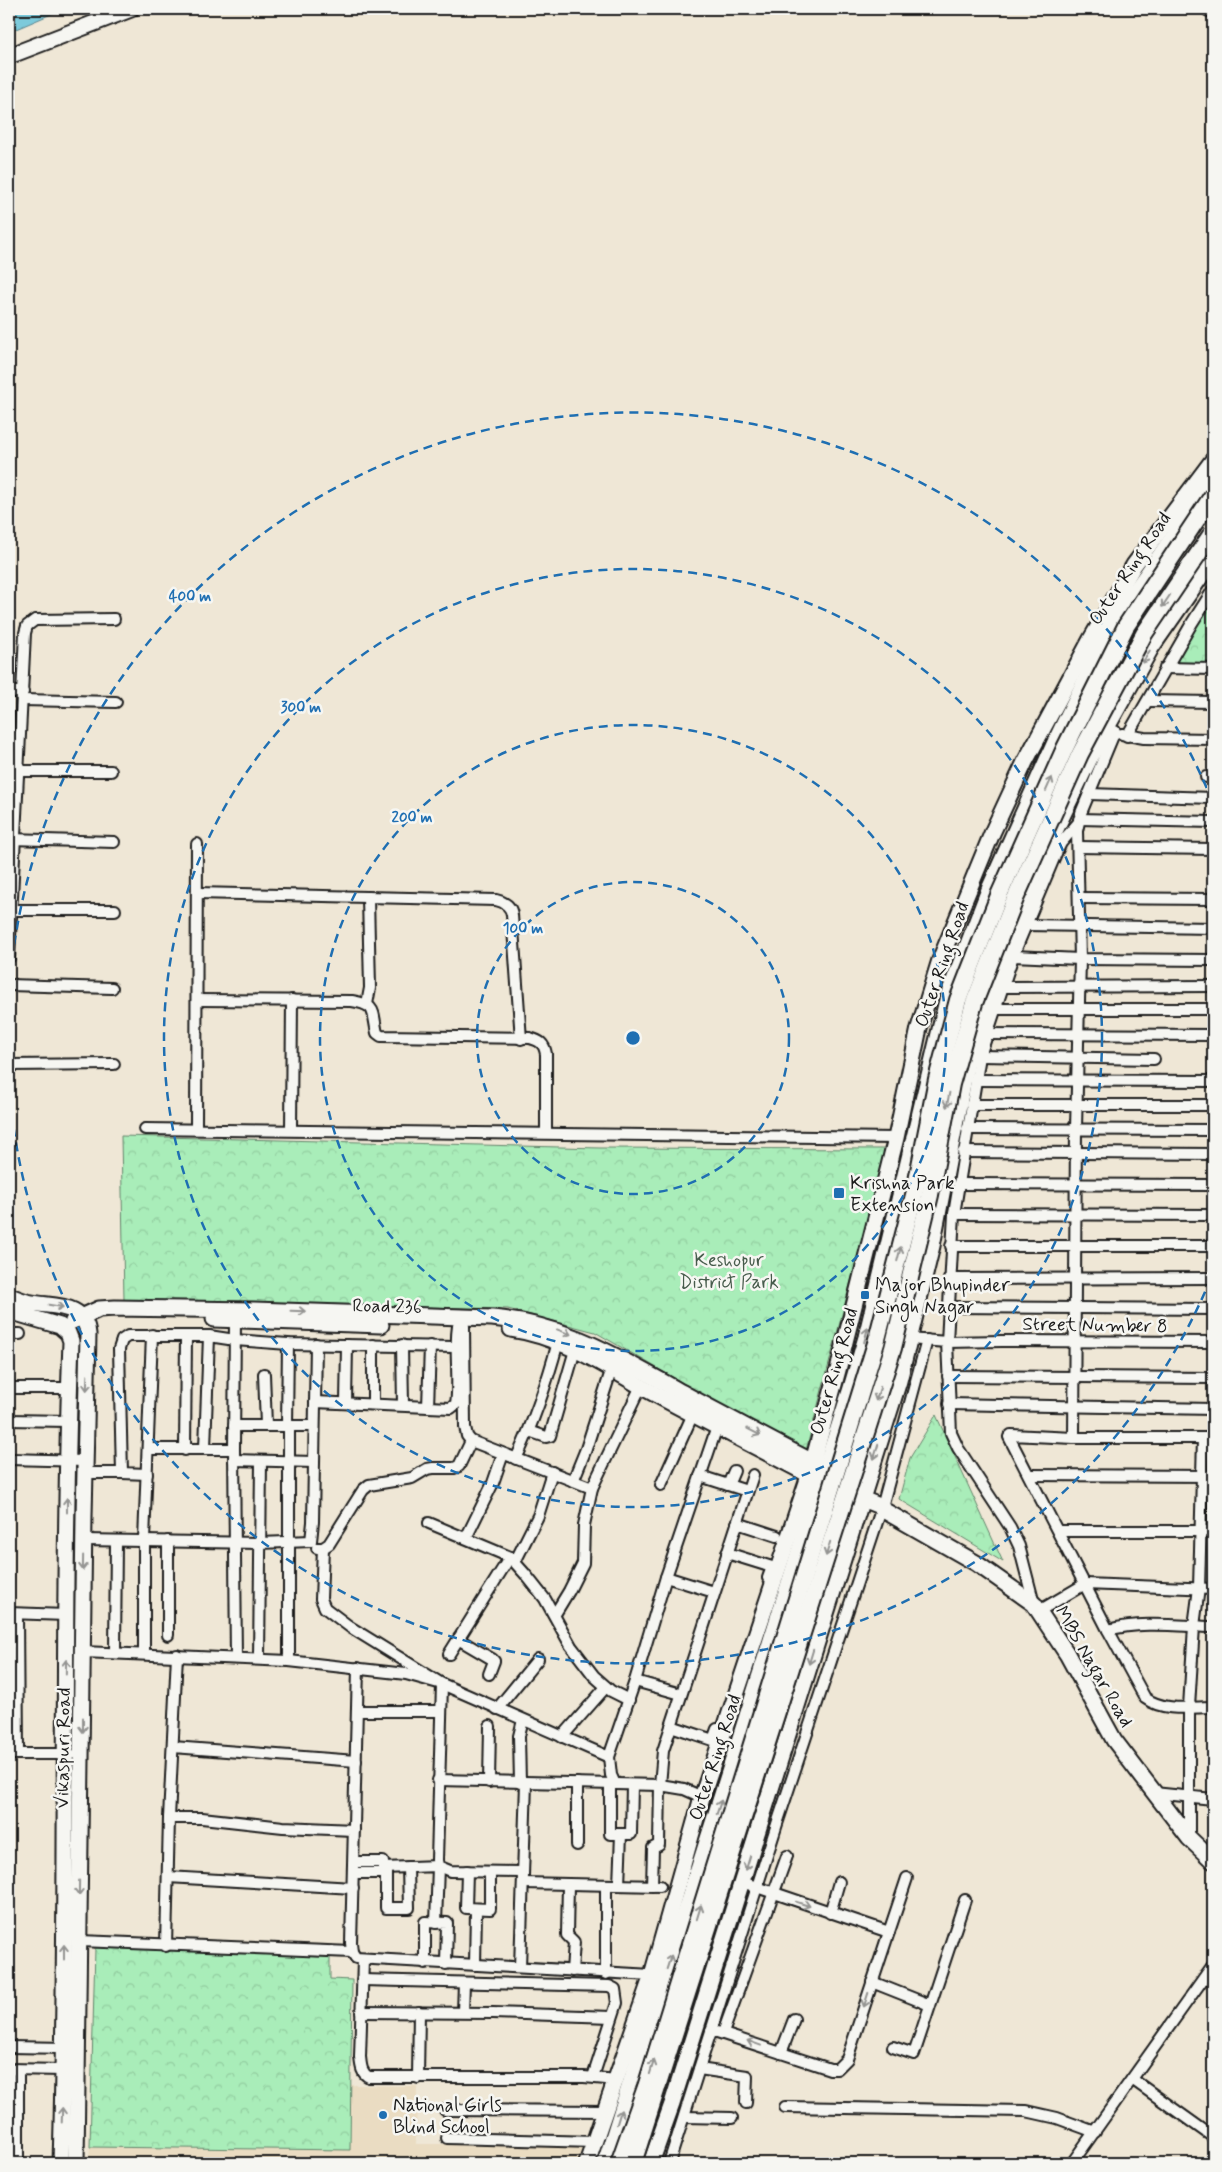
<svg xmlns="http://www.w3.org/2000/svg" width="1222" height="2172" font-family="Mynerve,sans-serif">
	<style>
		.built { fill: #eadcc2 }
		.park { fill: url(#park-crowns); stroke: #62846a }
		.water { fill: #7ccadb; stroke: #56848f }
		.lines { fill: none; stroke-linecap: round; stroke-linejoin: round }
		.street-casing { stroke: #1c1c1c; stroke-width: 14 }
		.secondary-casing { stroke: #1c1c1c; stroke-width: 19 }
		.street { stroke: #f6f6f2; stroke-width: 10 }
		.secondary { stroke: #f6f6f2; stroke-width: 15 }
		.primary-bridge-casing { stroke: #1c1c1c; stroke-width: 20; stroke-linecap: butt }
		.primary-bridge { stroke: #f6f6f2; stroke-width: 16 }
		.oneway { stroke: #949492 }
		.ring { fill: none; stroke: #1f6fb2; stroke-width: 2.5; stroke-dasharray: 9 6 }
		.poi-dot { fill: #1f6fb2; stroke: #f6f6f2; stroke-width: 2 }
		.labels { text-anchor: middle; stroke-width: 5; stroke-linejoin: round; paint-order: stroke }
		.street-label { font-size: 19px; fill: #1c1c1c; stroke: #f6f6f2 }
		.poi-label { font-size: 19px; fill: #1c1c1c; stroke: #f6f6f2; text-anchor: start }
		.park-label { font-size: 19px; fill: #465b4b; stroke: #f6f6f2 }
		.centre { fill: #1f6fb2; stroke: #f6f6f2; stroke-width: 2.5 }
		.ring-label { font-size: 15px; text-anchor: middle; font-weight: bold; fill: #1f6fb2; stroke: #f6f6f2; stroke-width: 5; stroke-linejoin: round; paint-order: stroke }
	</style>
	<defs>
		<pattern id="park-crowns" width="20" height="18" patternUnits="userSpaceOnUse" patternTransform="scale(1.25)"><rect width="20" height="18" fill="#a9edb9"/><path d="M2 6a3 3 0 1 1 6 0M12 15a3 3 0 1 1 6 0" fill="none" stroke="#91cb9e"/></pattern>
	</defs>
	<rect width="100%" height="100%" fill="#efe7d6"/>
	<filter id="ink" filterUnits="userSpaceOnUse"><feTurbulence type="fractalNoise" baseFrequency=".02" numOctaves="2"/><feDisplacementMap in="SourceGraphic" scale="10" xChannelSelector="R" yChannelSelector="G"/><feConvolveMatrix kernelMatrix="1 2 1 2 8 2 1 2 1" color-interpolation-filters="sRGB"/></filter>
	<g filter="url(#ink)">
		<path class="built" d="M351,2085l66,1 -1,58h174l-9,19h-493l2,-16 260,3z"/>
		<g class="park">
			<path d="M1213,600v64l-42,-2z"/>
			<path d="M121,1136l479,12 286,1 -81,305 -210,-122 -87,-23 -384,-9z"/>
			<path d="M936,1415l67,147 -104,-63 11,-41z"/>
			<path d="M95,1948l235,1v30l22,1 -2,170 -260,-3z"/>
		</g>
		<path class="water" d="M9,9h54l-54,23z"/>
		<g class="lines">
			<defs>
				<g id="street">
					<path d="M1165,668l48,1"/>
					<path d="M9,692h14"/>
					<path d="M22,700l94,2"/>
					<path d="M1148,701l65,1"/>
					<path d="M1122,734l22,4 69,1"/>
					<path d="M1127,736l65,-113 21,-33"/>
					<path d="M9,771h102"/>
					<path d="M1206,777h7"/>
					<path d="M1089,794l124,4"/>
					<path d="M1079,819l134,3"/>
					<path d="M10,839l104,3"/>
					<path d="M1078,847l135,2"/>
					<path d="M197,893l299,7c9,2 15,6 16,15l9,124"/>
					<path d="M1080,898l133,1"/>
					<path d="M9,910h106"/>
					<path d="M1026,925l187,3"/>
					<path d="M1013,956l67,3 133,1"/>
					<path d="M9,958l16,-325 2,-7 8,-6 79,-1"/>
					<path d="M9,985l103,3"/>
					<path d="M1001,987l212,-1"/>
					<path d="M197,1000l155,1c25,4 20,10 25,32l4,3 149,2c10,3 14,5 16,16v79"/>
					<path d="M367,1004l3,-16 -2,-91"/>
					<path d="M994,1009h219"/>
					<path d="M986,1034l227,1"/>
					<path d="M980,1056l174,3"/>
					<path d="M9,1065l105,-1"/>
					<path d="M975,1080l238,1"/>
					<path d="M971,1105h242"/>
					<path d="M145,1129l751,9"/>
					<path d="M196,1129l1,-285"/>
					<path d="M967,1129l246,1"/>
					<path d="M291,1130l1,-130"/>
					<path d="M963,1152l250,2"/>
					<path d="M958,1184l255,1"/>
					<path d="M954,1214l259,1"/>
					<path d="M951,1246h262"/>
					<path d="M949,1279l264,-1"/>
					<path d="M948,1307l265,2"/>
					<path d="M235,1320l-1,129 2,209"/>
					<path d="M464,1326l1,101 2,9 4,5 121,47"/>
					<path d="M9,1334h11"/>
					<path d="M909,1339l38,3 55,-1 211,1"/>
					<path d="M373,1345v59"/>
					<path d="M402,1345l1,60"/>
					<path d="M264,1374l2,51"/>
					<path d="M948,1376l265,2"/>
					<path d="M9,1388h60"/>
					<path d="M315,1402l136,6 5,-4c4,-26 -2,-52 2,-78"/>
					<path d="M346,1403l1,-58"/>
					<path d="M949,1404l264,5"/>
					<path d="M428,1407l2,-61"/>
					<path d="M9,1420l59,1"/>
					<path d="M234,1426h80"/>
					<path d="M287,1426l1,-82"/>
					<path d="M289,1426v235"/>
					<path d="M529,1431l17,6 4,-1 25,-86"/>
					<path d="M1074,1438l2,-309 4,-170 -3,-128 4,-18 34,-82"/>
					<path d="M1213,1438h-139l-63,-3 -2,2 99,193 37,68c19,14 46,9 68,9"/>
					<path d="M205,1448l4,-112"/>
					<path d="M148,1449h86"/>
					<path d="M185,1450l1,-114"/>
					<path d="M9,1459l76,2"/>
					<path d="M516,1459c18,-38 31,-76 42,-117"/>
					<path d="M234,1460l80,2"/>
					<path d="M85,1473h37"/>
					<path d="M147,1474l-25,-1 -3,-124 3,-9 6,-4h81l26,4 53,4 167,3"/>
					<path d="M1029,1475l184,1"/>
					<path d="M700,1476l47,15"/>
					<path d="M573,1481l13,-32 26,-81"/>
					<path d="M661,1485l32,-71"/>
					<path d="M728,1485l6,-14"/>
					<path d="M429,1523l81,34 16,18 19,24 26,47 23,30 17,15 18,9"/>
					<path d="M737,1523l40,13"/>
					<path d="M1058,1531h155"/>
					<path d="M466,1538l27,-55 10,-29"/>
					<path d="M84,1540l176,3 51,-2 2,-19 3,-178"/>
					<path d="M168,1541v94"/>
					<path d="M317,1548h6l6,-4 34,-54 6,-5 43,-7 15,-9 6,-1h21l5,-2 12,-25"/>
					<path d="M323,1548l-2,51 4,9 25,19 92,57 -5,176 1,6 12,5 73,1"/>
					<path d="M727,1553l45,14 -4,11"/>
					<path d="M515,1562l23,-46 14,-44"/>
					<path d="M666,1577l48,15"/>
					<path d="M1034,1604l-15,-58 -9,-19 -52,-79 -7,-15 -4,-91 7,-128 26,-158 33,-100 44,-105 4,-8 17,-20"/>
					<path d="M1039,1611l46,-27 128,5"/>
					<path d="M9,1613l57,2"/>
					<path d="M17,1614l1,140"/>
					<path d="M555,1614l14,-23 14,-28 1,-38 8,-37 49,-102"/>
					<path d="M1108,1630c33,-9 71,-4 105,-3"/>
					<path d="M458,1639l34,20 2,2 -5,13"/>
					<path d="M83,1652l206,9 117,13 36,10 167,73"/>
					<path d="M115,1653l1,-112"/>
					<path d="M144,1654v-114l8,-205"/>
					<path d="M449,1654l61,-97"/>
					<path d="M259,1659l2,-198"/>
					<path d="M358,1668l-7,275 1,9 4,6 296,17"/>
					<path d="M635,1681l46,13"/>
					<path d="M497,1709l41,-50"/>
					<path d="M357,1711h84"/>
					<path d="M671,1726l42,14 4,-11"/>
					<path d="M562,1737l44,-50"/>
					<path d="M173,1747l183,14"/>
					<path d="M9,1754h61"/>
					<path d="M438,1780l222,5 24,4 18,8"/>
					<path d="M489,1782l1,-56"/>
					<path d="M520,1783l-1,-47 4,-16"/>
					<path d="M610,1784v50h21l1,-49"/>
					<path d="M615,1784l-4,-9 -2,-18 26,-76 31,-104 53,-156"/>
					<path d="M1154,1793l59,6"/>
					<path d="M169,1818h33l81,9 71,3"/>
					<path d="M1189,1838v-131l5,-81 5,-38 4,-150"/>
					<path d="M577,1845v-62"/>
					<path d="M383,1868l55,-2 -2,57"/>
					<path d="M386,1868v40h23l-1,-41"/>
					<path d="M467,1871l-1,37 24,1v-37"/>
					<path d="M353,1873h30v-11h-29"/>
					<path d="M168,1877l185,11"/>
					<path d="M523,1883l137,3"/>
					<path d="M568,1884l-1,51 7,7 -2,29"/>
					<path d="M619,1885l2,-51"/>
					<path d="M652,1886l1,-38 6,-3 1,-60 3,-34 90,-276"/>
					<path d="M830,1913l9,-31"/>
					<path d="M889,1932l18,-54"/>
					<path d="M80,1941l272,11"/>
					<path d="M166,1946l3,-128 8,-163"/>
					<path d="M363,1960l-3,97c1,8 1,16 9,20h215l33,3"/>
					<path d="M425,1963v-41l22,1 -1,41"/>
					<path d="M475,1965l1,-55"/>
					<path d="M520,1967l6,-184"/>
					<path d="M606,1974v-89"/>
					<path d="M362,1980l247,6 6,3 2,14 -24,74"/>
					<path d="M872,1982l58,23"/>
					<path d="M361,2012l132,1 119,4"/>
					<path d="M463,2012l1,-29"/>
					<path d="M711,2030l119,39h7l10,-10 42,-127 -147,-50"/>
					<path d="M723,2033l64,-177"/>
					<path d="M9,2047l59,1"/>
					<path d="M893,2047l21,7 51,-154"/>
					<path d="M781,2053l13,-34"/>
					<path d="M9,2069l54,1"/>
					<path d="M699,2069l48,7 -1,27"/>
					<path d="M18,2070v93"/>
					<path d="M418,2078l1,-66"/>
					<path d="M1132,2079l81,58"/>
					<path d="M785,2107l241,4 31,7 38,14"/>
					<path d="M445,2110l161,1"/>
					<path d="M684,2117l48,1"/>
					<path d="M447,2138l148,4"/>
					<path d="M669,2163l108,-339 105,-317 45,-167"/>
					<path d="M1072,2163l141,-198"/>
				</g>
				<g id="secondary">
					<path d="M1210,9l3,1"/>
					<path d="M9,56l122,-47"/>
					<path d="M9,1296c7,2 15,6 23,7 24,4 53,0 56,31l-4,182 -8,647"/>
					<path d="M9,1311l51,15 8,7 3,8c-10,274 -2,548 -10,822"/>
					<path d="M214,1319l167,6"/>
					<path d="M73,1321l26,-12 16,-1 139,2 238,8c76,7 122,37 187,73 47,25 94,51 142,75"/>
					<path d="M511,1329c49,7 90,34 131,58 58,32 117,61 175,92"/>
					<path d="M862,1499l20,8 3,4 91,52 58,41 33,50 47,86 75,98 24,23"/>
					<path d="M587,2163l65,-188 50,-178 107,-321 29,-106 58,-232 23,-110 21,-68 53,-129 32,-69 66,-123 43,-74 79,-105"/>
					<path d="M605,2163l246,-775 15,-51 82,-341 42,-109 65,-145 59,-121 99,-141"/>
					<path d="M651,2163l21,-59 227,-723 33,-135 36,-189 29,-87 37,-95 56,-117 61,-110 62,-89"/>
				</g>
			</defs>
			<use href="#street" class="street-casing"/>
			<use href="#secondary" class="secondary-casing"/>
			<use href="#street" class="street"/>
			<use href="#secondary" class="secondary"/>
			<defs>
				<g id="primary-bridge">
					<path d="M619,2163l27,-76 230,-744 39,-152 22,-112 21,-79 42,-107 65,-145 61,-122 87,-131"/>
					<path d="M633,2163l260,-815 37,-153 21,-111 23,-81 41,-104 65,-145 64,-120 69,-102"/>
				</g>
			</defs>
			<use href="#primary-bridge" class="primary-bridge-casing"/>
			<use href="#primary-bridge" class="primary-bridge"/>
		</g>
		<defs><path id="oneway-shaft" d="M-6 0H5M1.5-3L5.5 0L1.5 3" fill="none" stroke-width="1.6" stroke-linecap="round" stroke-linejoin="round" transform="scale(1.25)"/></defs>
		<g class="oneway">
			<use href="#oneway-shaft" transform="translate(1166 601) rotate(124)"/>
			<use href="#oneway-shaft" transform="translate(1146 657) rotate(120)"/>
			<use href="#oneway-shaft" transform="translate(1049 784) rotate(-66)"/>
			<use href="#oneway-shaft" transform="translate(948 1100) rotate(101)"/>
			<use href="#oneway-shaft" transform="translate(899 1254) rotate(-76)"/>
			<use href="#oneway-shaft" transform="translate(56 1306) rotate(9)"/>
			<use href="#oneway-shaft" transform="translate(298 1311) rotate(2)"/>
			<use href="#oneway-shaft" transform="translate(564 1332) rotate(20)"/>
			<use href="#oneway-shaft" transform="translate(866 1335) rotate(-76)"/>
			<use href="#oneway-shaft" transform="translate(87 1383) rotate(92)"/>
			<use href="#oneway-shaft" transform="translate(878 1394) rotate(108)"/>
			<use href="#oneway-shaft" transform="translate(754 1432) rotate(27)"/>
			<use href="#oneway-shaft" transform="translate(876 1452) rotate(107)"/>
			<use href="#oneway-shaft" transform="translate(67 1505) rotate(-90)"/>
			<use href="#oneway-shaft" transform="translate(828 1549) rotate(107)"/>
			<use href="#oneway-shaft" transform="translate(83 1563) rotate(91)"/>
			<use href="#oneway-shaft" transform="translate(811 1657) rotate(107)"/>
			<use href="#oneway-shaft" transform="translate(66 1667) rotate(-89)"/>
			<use href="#oneway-shaft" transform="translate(83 1725) rotate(90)"/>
			<use href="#oneway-shaft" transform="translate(719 1807) rotate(-72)"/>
			<use href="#oneway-shaft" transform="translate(748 1863) rotate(107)"/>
			<use href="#oneway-shaft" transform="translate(79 1888) rotate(91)"/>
			<use href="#oneway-shaft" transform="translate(803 1904) rotate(18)"/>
			<use href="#oneway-shaft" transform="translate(699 1912) rotate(-73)"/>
			<use href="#oneway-shaft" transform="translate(64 1952) rotate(-90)"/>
			<use href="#oneway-shaft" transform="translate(669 1962) rotate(-72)"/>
			<use href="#oneway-shaft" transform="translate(866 2000) rotate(108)"/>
			<use href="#oneway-shaft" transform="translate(754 2043) rotate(-160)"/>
			<use href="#oneway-shaft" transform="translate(652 2067) rotate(-73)"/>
			<use href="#oneway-shaft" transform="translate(62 2115) rotate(-88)"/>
			<use href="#oneway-shaft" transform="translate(619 2117) rotate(-73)"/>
		</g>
	</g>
	<g class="ring">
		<circle cx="633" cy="1038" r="156"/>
		<circle cx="633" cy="1038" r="313"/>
		<circle cx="633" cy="1038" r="469"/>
		<path d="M1211 1278A626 626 0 0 1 9 1087M9 989A626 626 0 0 1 1211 798"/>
	</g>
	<g class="poi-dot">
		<rect x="833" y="1187" width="12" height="12" rx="2.5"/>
		<rect x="860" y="1290" width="10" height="10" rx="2.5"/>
		<circle cx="383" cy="2115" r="5"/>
	</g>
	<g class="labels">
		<g class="street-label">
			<text transform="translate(1129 568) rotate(-56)" y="7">Outer Ring Road</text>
			<text transform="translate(941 964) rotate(-71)" y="7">Outer Ring Road</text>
			<text transform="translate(387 1305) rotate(1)" y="7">Road 236</text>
			<text transform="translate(1095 1324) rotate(1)" y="7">Street Number 8</text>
			<text transform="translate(833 1371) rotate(-74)" y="7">Outer Ring Road</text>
			<text transform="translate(1095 1666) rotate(60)" y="7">MBS Nagar Road</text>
			<text transform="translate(62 1748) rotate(-89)" y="7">Vikaspuri Road</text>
			<text transform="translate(714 1757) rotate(-72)" y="7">Outer Ring Road</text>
		</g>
		<g class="poi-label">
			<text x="850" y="1189">Krishna Park<tspan x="850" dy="22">Extension</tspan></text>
			<text x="875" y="1291">Major Bhupinder<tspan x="875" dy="22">Singh Nagar</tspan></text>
			<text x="393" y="2111">National Girls<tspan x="393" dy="22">Blind School</tspan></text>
		</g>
		<g class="park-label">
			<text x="729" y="1266">Keshopur<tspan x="729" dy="22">District Park</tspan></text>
		</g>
	</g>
	<circle cx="633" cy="1038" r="8" class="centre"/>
	<g class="ring-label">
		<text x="190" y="601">400 m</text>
		<text x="301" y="712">300 m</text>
		<text x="412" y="822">200 m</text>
		<text x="523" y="933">100 m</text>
	</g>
	<rect width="1222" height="2172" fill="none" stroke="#f6f6f2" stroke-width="30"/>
	<rect x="15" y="15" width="1192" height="2142" fill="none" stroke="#1c1c1c" stroke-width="2" filter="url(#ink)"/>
</svg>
